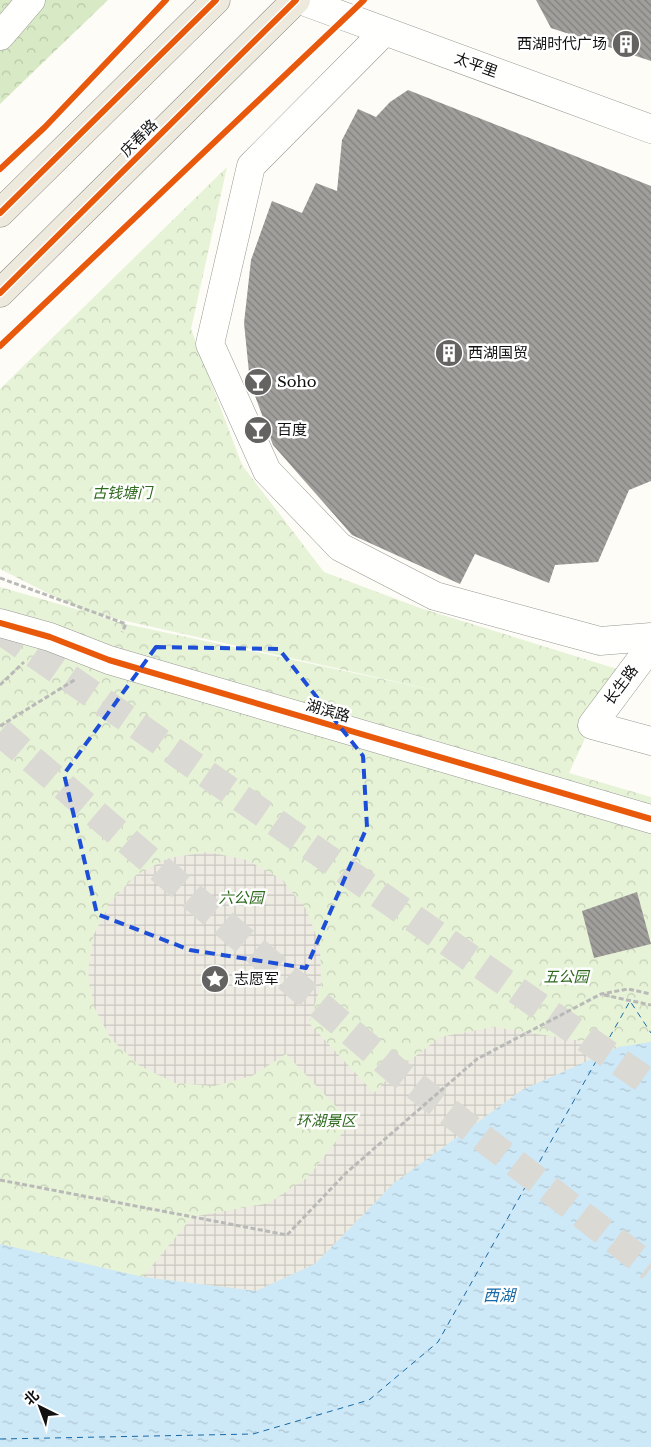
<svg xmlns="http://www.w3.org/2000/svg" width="651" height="1447" font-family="'Libre Baskerville','Noto Sans SC',serif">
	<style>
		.forest { fill: url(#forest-crowns) }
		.park { fill: url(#park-crowns); fill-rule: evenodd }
		.plaza { fill: url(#plaza-grid) }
		.water { fill: url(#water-ripples) }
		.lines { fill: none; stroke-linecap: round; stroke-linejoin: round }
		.ferry { stroke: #1768a6; stroke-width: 1; stroke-dasharray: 6 5; stroke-linecap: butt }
		.building { fill: url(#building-back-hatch) }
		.major-tunnel { stroke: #dad9d4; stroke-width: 28; stroke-dasharray: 28 14; stroke-linecap: butt }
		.minor-casing { stroke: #979795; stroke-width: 29 }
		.major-casing { stroke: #858482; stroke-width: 29 }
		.path { stroke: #b9b9b8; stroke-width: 3; stroke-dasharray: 5 2.5; stroke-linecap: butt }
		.minor { stroke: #fffffe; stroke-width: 28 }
		.major { stroke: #ede9dc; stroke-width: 28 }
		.cycleway-casing { stroke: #fff; stroke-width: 9 }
		.cycleway { stroke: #e8590c; stroke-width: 6 }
		.marked { fill: none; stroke: #1d4ed8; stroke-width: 4; stroke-dasharray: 10 6; stroke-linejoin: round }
		.labels { text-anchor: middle; stroke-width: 5; stroke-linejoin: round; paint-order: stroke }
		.poi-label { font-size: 15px; fill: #111; stroke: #fff; text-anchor: start }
		.street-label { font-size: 15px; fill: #111; stroke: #fff }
		.park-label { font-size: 15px; font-style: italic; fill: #2f6b1f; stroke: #fff }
		.water-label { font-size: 16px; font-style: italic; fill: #1768a6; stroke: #fff }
	</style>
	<defs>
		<pattern id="forest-crowns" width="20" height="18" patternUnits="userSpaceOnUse" patternTransform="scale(1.25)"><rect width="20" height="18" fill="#d8eac5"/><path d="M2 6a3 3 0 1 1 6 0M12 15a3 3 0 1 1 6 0" fill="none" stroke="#b8c8a8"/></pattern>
		<pattern id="park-crowns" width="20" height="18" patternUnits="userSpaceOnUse" patternTransform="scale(1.25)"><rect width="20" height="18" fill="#e7f3d7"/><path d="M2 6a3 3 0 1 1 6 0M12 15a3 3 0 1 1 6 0" fill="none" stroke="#c5cfb8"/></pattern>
		<pattern id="plaza-grid" width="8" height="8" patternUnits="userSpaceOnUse" patternTransform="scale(1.25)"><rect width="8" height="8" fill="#edebe2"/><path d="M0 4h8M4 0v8" fill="none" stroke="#cac8c1"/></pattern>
		<pattern id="water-ripples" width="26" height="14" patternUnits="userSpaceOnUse" patternTransform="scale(1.25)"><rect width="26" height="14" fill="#cde8f7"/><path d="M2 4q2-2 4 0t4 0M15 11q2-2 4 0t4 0" fill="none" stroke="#afc6d3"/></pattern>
		<pattern id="building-back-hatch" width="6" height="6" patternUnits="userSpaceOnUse" patternTransform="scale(1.25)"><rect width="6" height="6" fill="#a19f9c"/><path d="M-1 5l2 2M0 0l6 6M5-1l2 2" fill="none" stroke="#82807e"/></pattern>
	</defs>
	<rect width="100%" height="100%" fill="#fdfcf7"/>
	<path class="forest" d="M0,0h108l-108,104z"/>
	<path class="park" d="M227,167l-36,162 51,136 82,107 96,36 197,61 -48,104 82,24v650h-651v-860l83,24 -83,-42v-180zM98,616l1,-1 348,78 -321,-69z"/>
	<path class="plaza" d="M208,852l39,8 34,19 25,30 14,37 1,39 -12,38 65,70 15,-16 51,-40 54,-10 125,20 -97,43 -128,93 -79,81 -59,27 -113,-14 49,-60 77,-14 39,-26 43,-55 -65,-68 -34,22 -38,10 -39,-3 -35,-17 -29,-27 -17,-32 -6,-36 6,-37 17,-33 25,-26 33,-17z"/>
	<path class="water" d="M651,1042v405h-651v-203l143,33 113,14 59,-27 79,-81 128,-93 97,-43z"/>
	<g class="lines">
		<path class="ferry" d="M0,1439l253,-5 116,-34 69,-58 192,-341 21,32"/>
	</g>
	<g class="building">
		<path d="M536,0h115v61l-100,-33z"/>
		<path d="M408,90l243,96v295l-22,9 -31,72 -43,3 -6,18 -74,-29 -15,30 -108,-49 -79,-90 -23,-63 -6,-59 7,-63 21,-59 30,12 14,-30 21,8 5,-51 16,-31 18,8 14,-15z"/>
		<path d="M637,892l14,52 -57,14 -12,-47z"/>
	</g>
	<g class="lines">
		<g class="major-tunnel">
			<path d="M0,630l651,454"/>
			<path d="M0,732l401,343 250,193"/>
		</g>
		<defs>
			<g id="minor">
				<path d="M300,0l351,129"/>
				<path d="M384,32l-133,134 -41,178 57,127 73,76 95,49 165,45 51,-4"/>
				<path d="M0,36l31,-36"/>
				<path d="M0,623l50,14 59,23 542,159"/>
				<path d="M651,646l-59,79 59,16"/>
			</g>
			<g id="major">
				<path d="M0,213l216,-213"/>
				<path d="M0,293l296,-293"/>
			</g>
		</defs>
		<use href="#minor" class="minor-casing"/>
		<use href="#major" class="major-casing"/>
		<g class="path">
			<path d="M0,578l126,46 -4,8"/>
			<path d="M0,685l24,-23"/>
			<path d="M0,726l76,-47"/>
			<path d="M604,995l47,10"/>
			<path d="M0,1180l287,55 59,-62 131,-114 124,-65 27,-5 23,5"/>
		</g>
		<use href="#minor" class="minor"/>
		<use href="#major" class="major"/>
		<defs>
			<g id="cycleway">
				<path d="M0,169l45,-42 121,-127"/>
				<path d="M0,213l216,-213"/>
				<path d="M0,293l296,-293"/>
				<path d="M0,346l364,-346"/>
				<path d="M0,623l50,14 59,23 542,159"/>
			</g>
		</defs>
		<use href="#cycleway" class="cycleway-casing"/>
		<use href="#cycleway" class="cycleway"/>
	</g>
	<path class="marked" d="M156,647l123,2 84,107 4,71 -61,141 -116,-18 -93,-36 -33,-140z"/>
	<defs>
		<symbol id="building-disc" viewBox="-11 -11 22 22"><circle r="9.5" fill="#646362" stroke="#fff"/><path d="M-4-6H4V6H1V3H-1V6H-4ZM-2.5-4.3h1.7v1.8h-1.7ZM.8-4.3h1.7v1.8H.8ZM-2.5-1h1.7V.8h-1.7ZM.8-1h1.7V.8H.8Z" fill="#fff"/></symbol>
		<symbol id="bar-disc" viewBox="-11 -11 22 22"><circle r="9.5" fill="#646362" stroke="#fff"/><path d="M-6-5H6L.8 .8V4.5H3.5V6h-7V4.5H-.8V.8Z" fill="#fff"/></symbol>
		<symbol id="sight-disc" viewBox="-11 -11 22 22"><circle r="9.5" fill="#646362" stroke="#fff"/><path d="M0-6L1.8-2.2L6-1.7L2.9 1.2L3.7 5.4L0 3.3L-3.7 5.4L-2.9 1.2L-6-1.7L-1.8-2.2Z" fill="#fff"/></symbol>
	</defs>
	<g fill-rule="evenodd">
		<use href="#building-disc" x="610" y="28" width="32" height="32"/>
		<use href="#building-disc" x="433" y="337" width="32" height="32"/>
		<use href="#bar-disc" x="242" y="366" width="32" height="32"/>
		<use href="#bar-disc" x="242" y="414" width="32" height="32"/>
		<use href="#sight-disc" x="199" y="963" width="32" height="32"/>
	</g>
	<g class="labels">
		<g class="poi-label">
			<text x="607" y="49" text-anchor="end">西湖时代广场</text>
			<text x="468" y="358">西湖国贸</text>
			<text x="277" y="387">Soho</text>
			<text x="277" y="435">百度</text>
			<text x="234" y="984">志愿军</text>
		</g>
		<g class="street-label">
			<text transform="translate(476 65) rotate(20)" y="5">太平里</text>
			<text transform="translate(139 138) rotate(-45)" y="5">庆春路</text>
			<text transform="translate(621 685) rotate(-53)" y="5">长生路</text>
			<text transform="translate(328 711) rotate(16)" y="5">湖滨路</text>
		</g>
		<g class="park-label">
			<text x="122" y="498">古钱塘门</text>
			<text x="241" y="903">六公园</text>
			<text x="566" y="982">五公园</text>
			<text x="326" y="1126">环湖景区</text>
		</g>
		<g class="water-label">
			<text x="499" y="1301">西湖</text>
		</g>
	</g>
	<g transform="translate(40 1407) rotate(318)" stroke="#ffffff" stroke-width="4" paint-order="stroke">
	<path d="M0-4L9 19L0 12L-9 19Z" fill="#111111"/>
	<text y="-8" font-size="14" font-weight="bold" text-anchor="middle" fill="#111111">北</text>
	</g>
</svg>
